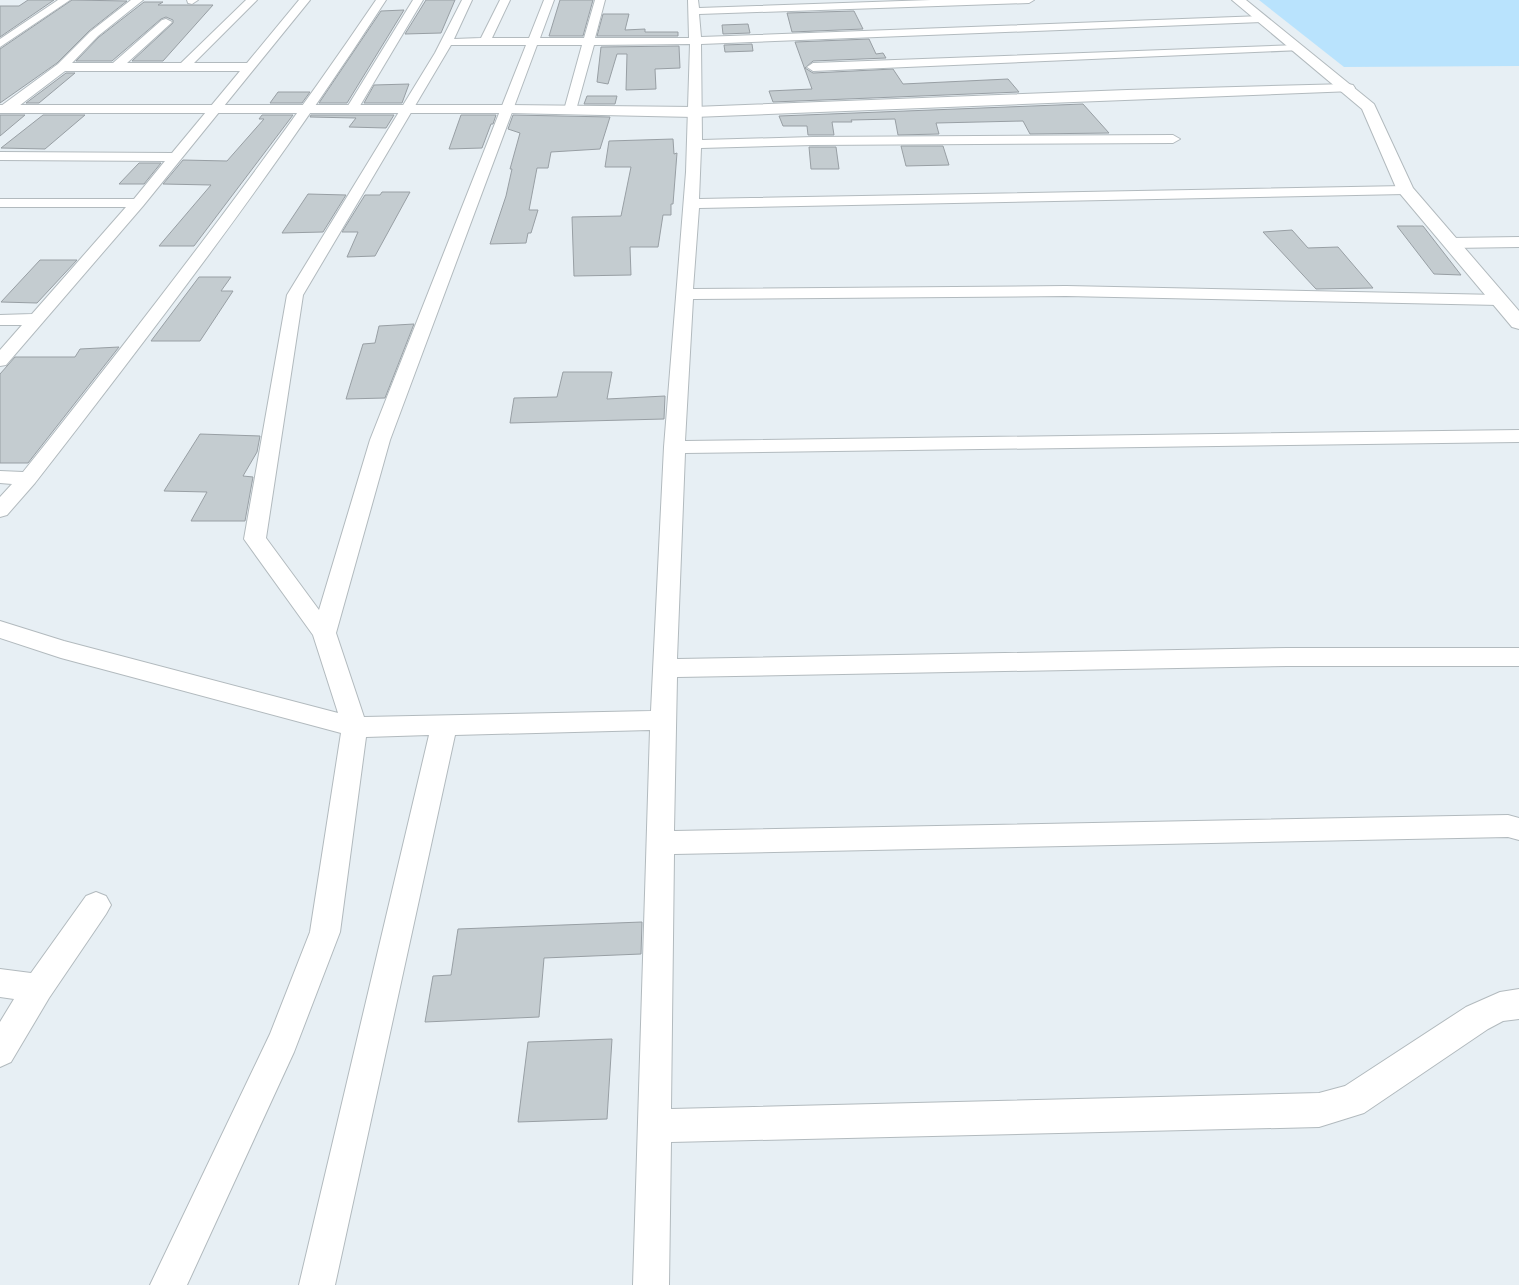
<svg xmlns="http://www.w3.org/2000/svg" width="1519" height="1285" font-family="'Public Sans',sans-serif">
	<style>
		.green { fill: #b9e3fd }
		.building { fill: #c4ccd0; stroke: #989fa4 }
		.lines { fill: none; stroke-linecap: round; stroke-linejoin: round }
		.minor-casing { stroke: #b2babe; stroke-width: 2 }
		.tertiary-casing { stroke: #b2babe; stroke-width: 2 }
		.secondary-casing { stroke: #b2babe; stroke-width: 2 }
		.minor { fill: #fff; fill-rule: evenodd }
		.tertiary { fill: #fff; fill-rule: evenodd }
		.secondary { fill: #fff; fill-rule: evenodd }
	</style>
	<rect width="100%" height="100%" fill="#e7eff4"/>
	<path class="green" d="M1259,0h260v66l-175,1z"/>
	<g class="building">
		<path d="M28,0h26l-54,37v-31h19z"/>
		<path d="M72,0l55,1 -38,30 -32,32 -57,40v-54z"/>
		<path d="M426,0h29l-14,33 -36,1z"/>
		<path d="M560,0h33l-10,36h-34z"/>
		<path d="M144,2h19l-5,3h55l-50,56h-31l41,-38v-3l-7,-3 -5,2 -49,42h-36l23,-24z"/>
		<path d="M404,10l-57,93h-28l62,-92z"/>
		<path d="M854,11l9,18 -71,3 -5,-19z"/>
		<path d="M603,14h26l-4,16 20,-1v3h33v4h-81z"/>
		<path d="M748,24l2,9 -27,1 -1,-9z"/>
		<path d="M869,39l7,15 7,-1 3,5 -73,3 -8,7 8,5 80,-4 10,15 105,-5 11,13 -246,10 -4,-11 43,-2 -17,-47z"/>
		<path d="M752,44l1,7 -28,1 -1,-7z"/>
		<path d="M679,46l1,22 -25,1 1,20 -30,1 1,-36h-10l-9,30 -11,-2 4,-35z"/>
		<path d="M66,73h9l-36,30h-13z"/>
		<path d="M409,84l-7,19h-38l10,-18z"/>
		<path d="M278,92h32l-8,11h-32z"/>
		<path d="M587,96h30l-2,8h-31z"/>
		<path d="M1083,104l26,29 -79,1 -7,-13 -87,2 3,11 -41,1 -3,-16 -44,1 1,2h-20l2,13h-26l-1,-9h-24l-4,-10z"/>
		<path d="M0,115h25l-25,21z"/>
		<path d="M43,115h42l-40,34 -44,-1z"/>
		<path d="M262,115h31l-99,131h-35l52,-61 -48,-1 20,-24 44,1 37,-42h-5z"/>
		<path d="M311,115h83l-8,13 -37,-1 7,-9 -46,-1z"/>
		<path d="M461,115h35l-3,9h-2l-9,24 -33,1z"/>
		<path d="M513,115l97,2 -10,32 -49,3 -3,16h-11l-8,42h9l-7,23h-3l-2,10 -36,1 16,-48 6,-27h-2l10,-36 -12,-4z"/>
		<path d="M673,139l1,15 3,-1 -4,51h-2v11h-8l-5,32h-28l1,28 -57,1 -2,-59 49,-1 10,-49h-26l4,-26z"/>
		<path d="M901,146h42l6,19 -43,1z"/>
		<path d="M809,147h27l3,22h-28z"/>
		<path d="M139,163h22l-17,21h-25z"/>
		<path d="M382,192h28l-35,64 -28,1 11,-25h-16l23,-37h15z"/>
		<path d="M308,194l38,1 -23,37 -41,1z"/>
		<path d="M1397,226h26l38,49 -27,-1z"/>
		<path d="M1292,230l16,18 30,-1 35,41 -57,1 -53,-57z"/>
		<path d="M40,260h37l-40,43 -36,-1z"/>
		<path d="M199,277h32l-10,14h12l-33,50h-49z"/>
		<path d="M414,324l-29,74 -39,1 17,-55 12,-1 4,-17z"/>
		<path d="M119,347l-91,116h-28v-89l15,-17h60l5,-8z"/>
		<path d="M563,372h49l-5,27 58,-3 -1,23 -154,4 4,-25 43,-1z"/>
		<path d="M200,434l60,2 -3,16 -14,24 10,1 -8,44h-54l16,-29 -43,-1z"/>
		<path d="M642,922l-1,32 -97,4 -5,59 -114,5 8,-46 18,-1 7,-46z"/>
		<path d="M612,1039l-5,80 -89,3 10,-80z"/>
	</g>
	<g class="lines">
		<defs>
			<g id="minor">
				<path d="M58,0h12l-70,47v-8z"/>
				<path d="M131,0h12l-45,36 -26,27h41l49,-43 4,-1 6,3 -2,2 -43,39h54l65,-63h11l-63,63h53l52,-63h11l-167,206 -137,159 -6,1v-16l22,-25h-22v-10l32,-1 94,-107h-126v-8h134l31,-38 -165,-1v-8l172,1 68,-82h-175l-54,41h-10v-6l57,-42 32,-32z"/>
				<path d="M187,0h11l-6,4 -4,-1z"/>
				<path d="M376,0h10c-108,167 -229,326 -351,483l-28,32 -7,2v-20l12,-13 -12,-1v-12l23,1 24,-30c114,-144 226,-290 329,-442z"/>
				<path d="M413,0h10l-65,109 -6,4 -5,-1 -1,-3z"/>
				<path d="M462,0h10l-18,39 27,-1 19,-38h10l-18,38h37l15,-38h10l-14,38h44l11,-38h10l-10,38h94l-1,-38h10l1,8 232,-8h103l-5,3 -330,11 2,23 561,-21 6,3 -6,3 -561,22 1,96 111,-3 360,-2 7,4 -7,4 -360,2 -112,3 -2,51 706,-13 5,1 2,3 -2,3 -5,1 -706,14 -6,81 373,-3 433,9 6,1 2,4 -2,4 -6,1 -433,-9 -373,3 -8,142 834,-11v12l-834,11 -8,206 610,-11h232v18h-232l-610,11 -3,154 834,-16 11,3v22l-11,-3 -834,17 -3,255 648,-16 26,-7 121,-79 34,-15 19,-3v30l-16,2 -15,8 -124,84 -45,14 -648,15 -2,143h-36l17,-555 -195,5 -120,550h-36l130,-550 -63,2 -26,195 -46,120 -107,233h-37l120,-251 40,-102 31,-199 -280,-75 -61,-20v-17l64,20 274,72 -25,-78 -69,-96 43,-244 148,-242zM690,44l-4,128 -22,275 -13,264 -287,6 -28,-84 54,-193 147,-395h45l-18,65 6,4 6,-4 18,-65zM451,45h75l-156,395 -51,170 -53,-72 37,-243z"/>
				<path d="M1298,45l6,3 -2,2 -489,21 -6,-4 6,-4z"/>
				<path d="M1519,237v10l-68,1 -6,-2 -2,-3 2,-3 6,-2z"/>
				<path d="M96,892l10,4 5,9 -5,9 -57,84 -38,64 -11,5v-45l14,-23 -14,-2v-28l31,4 55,-77z"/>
			</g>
			<path id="tertiary" d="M1348,84l5,1 2,3 -2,3 -659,26 -185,-4h-509v-8h509l185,2 433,-17z"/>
			<path id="secondary" d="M1232,0h14l128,104 39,84 106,123v18l-7,-2 -115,-137 -35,-81z"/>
		</defs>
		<use href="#minor" class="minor-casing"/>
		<use href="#tertiary" class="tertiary-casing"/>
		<use href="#secondary" class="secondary-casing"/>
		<use href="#minor" class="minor"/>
		<use href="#tertiary" class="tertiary"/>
		<use href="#secondary" class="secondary"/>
	</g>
</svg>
